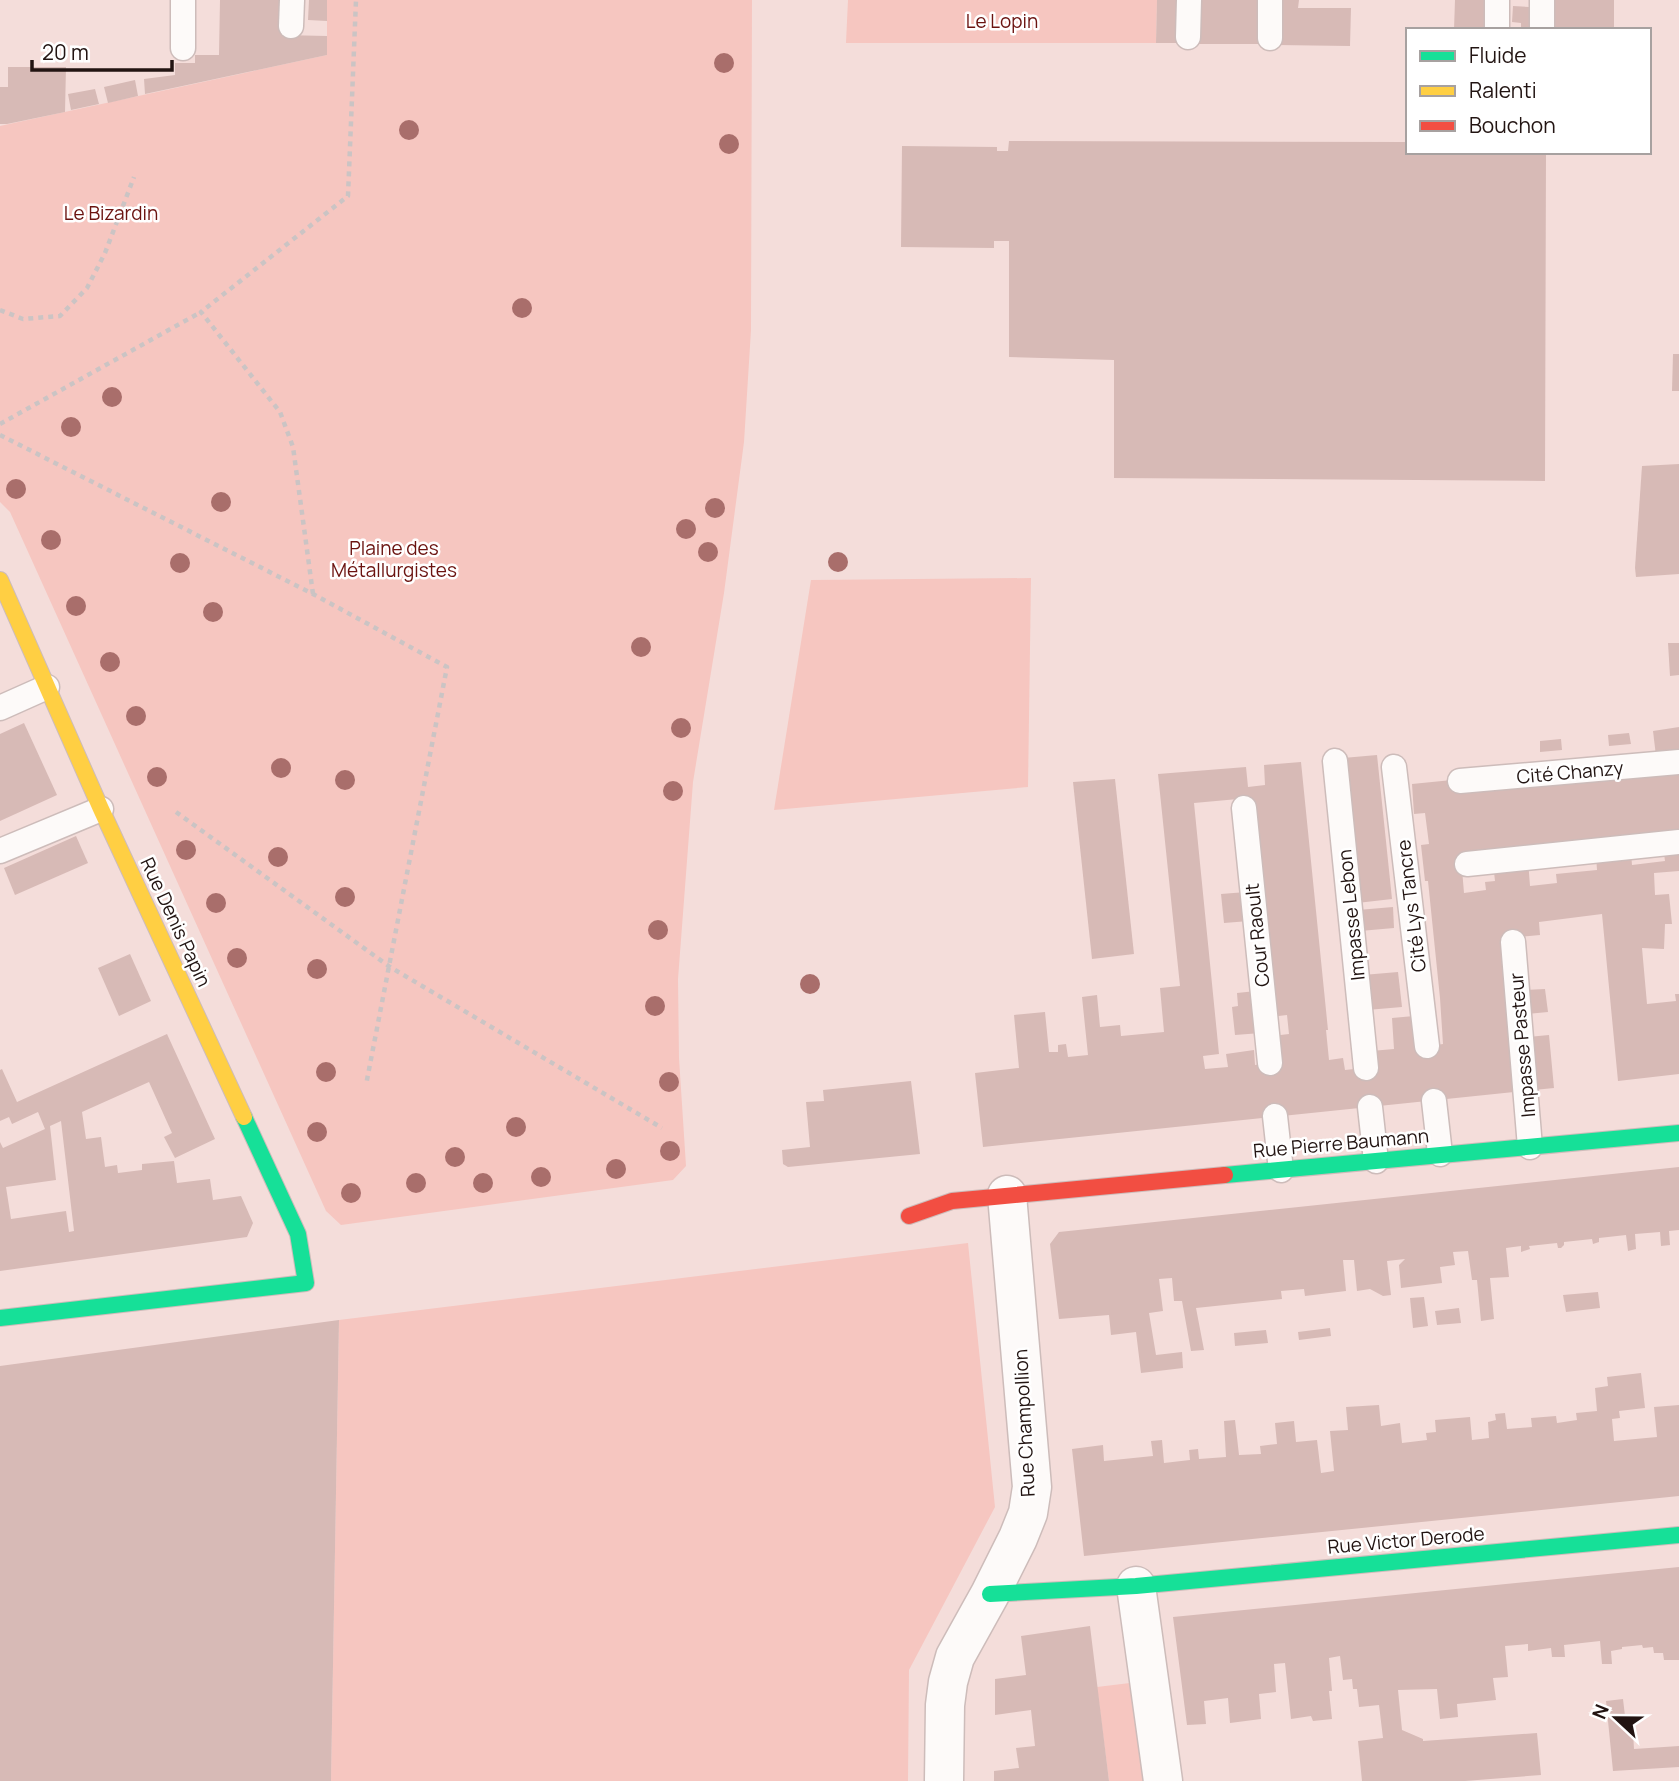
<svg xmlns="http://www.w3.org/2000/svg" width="1679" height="1781" font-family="Manrope,sans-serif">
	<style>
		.green { fill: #f6c6c0 }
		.building { fill: #d7bab6; fill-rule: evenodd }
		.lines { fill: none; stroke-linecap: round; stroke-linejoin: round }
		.lane-casing { stroke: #cdbcba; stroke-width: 27 }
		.street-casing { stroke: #cdbcba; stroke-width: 41 }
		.fast-casing { stroke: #cdbcba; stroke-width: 18 }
		.slow-casing { stroke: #cdbcba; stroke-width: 18 }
		.jam-casing { stroke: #cdbcba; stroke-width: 18 }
		.path { stroke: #cbc4c4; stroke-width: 4.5; stroke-dasharray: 5 5; stroke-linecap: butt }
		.lane { stroke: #fdfaf9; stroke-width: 24 }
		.street { stroke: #fdfaf9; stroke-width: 38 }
		.fast { stroke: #16e098; stroke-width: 16 }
		.slow { stroke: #ffcf43; stroke-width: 16 }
		.jam { stroke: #f24e42; stroke-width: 16 }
		.tree { fill: #a96e6b }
		.labels { text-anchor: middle; stroke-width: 5; stroke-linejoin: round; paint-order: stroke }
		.park-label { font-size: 19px; fill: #6b1310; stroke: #fff }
		.street-label { font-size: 19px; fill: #221412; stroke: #fff }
	</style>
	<rect width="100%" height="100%" fill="#f4ddda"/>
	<g class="green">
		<path d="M327,0h425l-1,330 -7,112 -20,151 -31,189 -15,197 1,79 7,108 -13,14 -332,45 -15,-14 -316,-699 -10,-10v-376l327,-71z"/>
		<path d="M848,0h309l-1,43h-310z"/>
		<path d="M1031,578l-3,209 -254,23 37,-230z"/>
		<path d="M968,1243l27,264 -86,163 -1,111h-577l8,-461z"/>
		<path d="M1138,1682l12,99h-41l-12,-94z"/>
	</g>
	<g class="building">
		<path d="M220,0h63v35l44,1v19l-182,39 -1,-15 31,-4v-12h20v-8h24z"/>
		<path d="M309,0h18v21l-19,-1z"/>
		<path d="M1157,0h20l-1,43h-20z"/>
		<path d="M1197,0h63l-1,44h-62z"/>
		<path d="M1279,0h20l-1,8h53l-1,38 -73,-1z"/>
		<path d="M1455,0h38v30h-39z"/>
		<rect x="1551" y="0" width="63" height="30"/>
		<path d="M1513,6l16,1v9h4l1,14h-13v-7l-9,-1z"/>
		<path d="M8,67h58l-1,45 -58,12h-7v-37h8z"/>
		<path d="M135,80l3,16 -30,7 -4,-16z"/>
		<path d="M95,89l4,15 -28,6 -3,-16z"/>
		<path d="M1009,141l399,1v10h138l-1,329 -431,-3v-118l-105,-3v-116h-15v7l-93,-1 1,-101 95,1v4h11z"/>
		<path d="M1673,354h6v37h-7z"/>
		<path d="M1679,464v110l-43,3 -1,-9 7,-102z"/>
		<path d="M1668,643h11v32l-9,1z"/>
		<path d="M24,723l33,72 -57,26v-87z"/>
		<path d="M1679,727v28l-23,1 -3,-25z"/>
		<path d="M1629,733l2,11 -22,2 -1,-11z"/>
		<path d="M1561,739l1,11 -22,2v-11z"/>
		<path d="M1377,755l15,144 -35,4 -14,-145z"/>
		<path d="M1301,762l27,268h-2l3,30 14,-2 2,12 28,-3 -2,-16 23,-2 -2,-31 22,-2 4,32 25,-4 -3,-46 -12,-117h-3l-4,-36 8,-1 -4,-31 -11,1 -2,-30 40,-4 1,11 226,-23v67l-218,22 3,36 22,-3 -1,-8 10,-1 -2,-18 35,-3 2,26 27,-3 -1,-9 41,-4 -1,-14 35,-3 1,12 33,-4 -2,-14 16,-2v26l-25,2 1,22 14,-1 3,30h-7l-1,25 -22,-1 5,56 29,-3 -1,-7h4v80l-61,7 -16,-167 -63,8 1,13 -33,3 7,154 -531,55 -8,-74 44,-5 -5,-53 31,-3 4,40h9v-7l8,-1 2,13 20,-2 -6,-58 15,-2 3,32 20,-2 1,11 43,-4 -4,-44 20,-2 -22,-212 88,-7 2,20 17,-2 -1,-20zM1249,798l21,219 17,-2 2,19 -17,2 -2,27 -15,2 -1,-15 -28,4 2,13 -23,2 -2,-13 16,-2 -25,-251z"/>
		<path d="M1115,779l19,175 -42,5 -19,-177z"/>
		<path d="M76,836l12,27 -73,32 -11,-27z"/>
		<path d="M1246,892l3,29 -25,2 -3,-29z"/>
		<path d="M1393,907l1,21 -34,3 -2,-21z"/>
		<path d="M130,954l21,47 -32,15 -21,-48z"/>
		<path d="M1398,972l4,35 -35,3 -4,-35z"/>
		<path d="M1545,989l3,23 -21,2 -2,-24z"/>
		<path d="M1256,991l5,42 -26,2 -3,-28 6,-1 -1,-13z"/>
		<path d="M167,1034l48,105 -40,19 -11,-21 8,-4 -23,-51 -67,30 4,27 15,-2 4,30 12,-2 1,8 24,-3v-6l32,-3 3,22 33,-4 3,21 28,-4 12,27 -6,14 -247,34v-129l3,6 42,-19 -7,-17 -26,12 -3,-7 -9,4v-51l2,-1 15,33zM61,1121l13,110 -5,1 -3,-21 -55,8 -5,-32 50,-7 -6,-54z"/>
		<path d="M1549,1035l5,53 -20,2 -6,-53z"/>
		<path d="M911,1081l9,73 -132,13 -5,-3 -1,-14 28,-3 -4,-45 18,-1 -1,-11z"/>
		<path d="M1679,1167v63l-10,1 1,14 -9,1 -1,-14 -25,2 1,15 -8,2 -2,-16 -27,3v4l-6,2 -1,-5 -28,3v3l-3,3h-3l-1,-5 -28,3 1,3 -9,3v-6l-15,2 3,29 -19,1 4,41 -13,2 -4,-41h-5l-4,-29 -15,1 2,13 -15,2 2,16 -41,5 -2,-23 6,-6 -18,2 4,34 -8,1 -13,-7 -13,2 -3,-31h-11l3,31 -41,5 -1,-7 -23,2 1,8 -86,9 8,42 -13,1 -9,-50h-8l-2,-23 -13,1 4,32 -14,2 7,42 26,-3 1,16 -42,5 -5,-41 -25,3 -2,-20 -50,4 -9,-75 9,-12z"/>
		<path d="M1598,1292l2,16 -34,4 -3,-17z"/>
		<path d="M1424,1297l4,29 -15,2 -3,-30z"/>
		<path d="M1459,1308l2,15 -24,2 -2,-14z"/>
		<path d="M339,1320l-8,461h-331v-415z"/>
		<path d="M1330,1328l1,8 -32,4 -1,-8z"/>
		<path d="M1266,1330l2,13 -33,3 -1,-13z"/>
		<path d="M1641,1373l4,35 -26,3 1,7 -8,1 2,22 43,-4 -3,-30 25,-2v91l-595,60 -12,-107 31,-4 1,16 49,-5 -2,-15 11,-1 2,23 26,-3 -1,-10 9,-1 1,10 27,-2 -2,-36 11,-1 4,35 22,-1 -1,-8 17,-2 -2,-21 19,-2 2,21 21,-2 4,33 13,-2 -4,-40 18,-1 -2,-23 33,-2 2,21 19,-3 2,20 25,-3 -1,-7 10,-1 -1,-12 35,-3 2,23 17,-2 -1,-16 8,-2 -1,-6 10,-1 2,16 25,-2 -1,-9 25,-2 1,7 20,-3 -1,-7 21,-2 -2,-23 13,-2 -1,-9z"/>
		<path d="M1679,1567v93h-15l-1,-7h-9l-1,-6 -10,1 -1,-3 -20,2v2l-11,2 1,13h-10l-2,-23 -36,4 1,12h-13l-1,-9 -23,3v-7l-23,2 3,31 -15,1 3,22 -39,4 1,13 -18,2 -3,-30 -39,1 4,40 21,9v2l114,-8 4,42 -76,6h-103l-4,-40 25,-3 -4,-33 -20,2 -2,-18h-4l-1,-10 -9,1 -3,-24 -11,2 3,33h-3l3,28 -19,2 -2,-5 -20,3 -6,-56 -11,1 2,28 -17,2 2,25 -31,4 -2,-25 -24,3 2,23 -19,1 -14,-108z"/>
		<path d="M1090,1626l19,155h-115v-10l25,-3 -3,-20 19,-2 -4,-36 -36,5v-36l31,-4 -5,-39z"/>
		<path d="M1623,1699l4,34 6,-1 1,17 45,-3v21l-66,4 -7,-70z"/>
	</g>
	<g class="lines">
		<defs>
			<g id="lane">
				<path d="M291,26l1,-26"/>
				<path d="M1497,30v-30"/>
				<path d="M1542,30v-30"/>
				<path d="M1188,37l1,-37"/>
				<path d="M1270,38v-38"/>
				<path d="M183,48v-48"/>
				<path d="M0,708l47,-21"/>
				<path d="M1335,761l31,307"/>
				<path d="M1394,767l33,279"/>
				<path d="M1460,781l219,-19"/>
				<path d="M1244,808l26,255"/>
				<path d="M0,851l101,-42"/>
				<path d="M1467,864l212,-22"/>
				<path d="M1513,942l17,205"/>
				<path d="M1434,1101l6,53"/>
				<path d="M1370,1107l6,54"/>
				<path d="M1275,1116l6,54"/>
			</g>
			<g id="street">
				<path d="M1136,1586l27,195"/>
				<path d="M944,1781l1,-76 3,-23 7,-25 35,-63 28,-56 10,-25 4,-26 -25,-292"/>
			</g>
			<g id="fast">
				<path d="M1225,1175l454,-42"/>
				<path d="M0,1318l306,-35 -8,-49 -54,-117"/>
				<path d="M990,1594l146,-8 543,-51"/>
			</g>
			<path id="slow" d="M0,580l101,229 143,308"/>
			<path id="jam" d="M909,1216l43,-15 273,-26"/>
		</defs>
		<use href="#lane" class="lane-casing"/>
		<use href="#street" class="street-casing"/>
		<use href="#fast" class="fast-casing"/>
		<use href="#slow" class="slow-casing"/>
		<use href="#jam" class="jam-casing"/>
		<g class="path">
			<path d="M0,310l23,9 37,-3 27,-28 18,-35 29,-76"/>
			<path d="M0,424l201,-112"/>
			<path d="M0,435l313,159 134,73 -81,418"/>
			<path d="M313,594l-20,-147 -13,-35 -79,-100 147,-116 8,-196"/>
			<path d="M176,812l214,155 272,161"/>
		</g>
		<use href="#lane" class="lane"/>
		<use href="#street" class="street"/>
		<use href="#fast" class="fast"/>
		<use href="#slow" class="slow"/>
		<use href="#jam" class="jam"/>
	</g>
	<g class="tree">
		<circle cx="724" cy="63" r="10"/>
		<circle cx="409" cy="130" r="10"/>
		<circle cx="729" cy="144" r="10"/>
		<circle cx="522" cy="308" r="10"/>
		<circle cx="112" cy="397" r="10"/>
		<circle cx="71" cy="427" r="10"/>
		<circle cx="16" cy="489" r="10"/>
		<circle cx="221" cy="502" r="10"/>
		<circle cx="715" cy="508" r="10"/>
		<circle cx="686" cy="529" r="10"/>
		<circle cx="51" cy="540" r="10"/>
		<circle cx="708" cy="552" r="10"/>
		<circle cx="838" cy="562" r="10"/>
		<circle cx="180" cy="563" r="10"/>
		<circle cx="76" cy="606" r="10"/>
		<circle cx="213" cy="612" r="10"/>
		<circle cx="641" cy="647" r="10"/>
		<circle cx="110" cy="662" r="10"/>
		<circle cx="136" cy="716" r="10"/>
		<circle cx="681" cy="728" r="10"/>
		<circle cx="281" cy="768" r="10"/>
		<circle cx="157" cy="777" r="10"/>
		<circle cx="345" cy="780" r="10"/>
		<circle cx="673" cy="791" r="10"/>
		<circle cx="186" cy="850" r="10"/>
		<circle cx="278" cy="857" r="10"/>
		<circle cx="345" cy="897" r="10"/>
		<circle cx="216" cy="903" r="10"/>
		<circle cx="658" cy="930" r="10"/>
		<circle cx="237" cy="958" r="10"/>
		<circle cx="317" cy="969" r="10"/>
		<circle cx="810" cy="984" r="10"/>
		<circle cx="655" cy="1006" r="10"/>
		<circle cx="326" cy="1072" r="10"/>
		<circle cx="669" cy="1082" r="10"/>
		<circle cx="516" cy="1127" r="10"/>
		<circle cx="317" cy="1132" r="10"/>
		<circle cx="670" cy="1151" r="10"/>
		<circle cx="455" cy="1157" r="10"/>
		<circle cx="616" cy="1169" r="10"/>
		<circle cx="541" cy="1177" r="10"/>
		<circle cx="416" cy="1183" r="10"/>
		<circle cx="483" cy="1183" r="10"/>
		<circle cx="351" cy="1193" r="10"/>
	</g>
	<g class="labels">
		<g class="park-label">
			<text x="1002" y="28">Le Lopin</text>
			<text x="111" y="220">Le Bizardin</text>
			<text x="394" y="555">Plaine des<tspan x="394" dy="22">Métallurgistes</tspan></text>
		</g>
		<g class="street-label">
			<text transform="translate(1570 772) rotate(-5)" y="7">Cité Chanzy</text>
			<text transform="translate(1411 906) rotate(-97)" y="7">Cité Lys Tancre</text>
			<text transform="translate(1351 915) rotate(-96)" y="7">Impasse Lebon</text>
			<text transform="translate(176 922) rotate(65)" y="7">Rue Denis Papin</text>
			<text transform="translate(1257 935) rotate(-96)" y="7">Cour Raoult</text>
			<text transform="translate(1522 1045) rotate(-95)" y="7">Impasse Pasteur</text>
			<text transform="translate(1341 1143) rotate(-5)" y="7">Rue Pierre Baumann</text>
			<text transform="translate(1024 1423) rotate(-93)" y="7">Rue Champollion</text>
			<text transform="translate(1406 1540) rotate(-5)" y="7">Rue Victor Derode</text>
		</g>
	</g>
	<rect x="1406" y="28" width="245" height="126" fill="#ffffff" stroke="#a7a1a0" stroke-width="2"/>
	<rect x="1420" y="51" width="35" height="10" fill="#16e098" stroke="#a7a1a0" stroke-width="2"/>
	<text x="1469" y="63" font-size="21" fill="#221412">Fluide</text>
	<rect x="1420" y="86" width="35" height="10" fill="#ffcf43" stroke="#a7a1a0" stroke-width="2"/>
	<text x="1469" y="98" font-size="21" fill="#221412">Ralenti</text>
	<rect x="1420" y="121" width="35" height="10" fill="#f24e42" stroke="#a7a1a0" stroke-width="2"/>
	<text x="1469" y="133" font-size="21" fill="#221412">Bouchon</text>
	<g transform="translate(1616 1718) rotate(292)" stroke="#ffffff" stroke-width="5" paint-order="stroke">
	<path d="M0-5L12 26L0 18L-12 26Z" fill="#221412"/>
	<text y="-10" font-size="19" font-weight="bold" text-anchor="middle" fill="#221412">N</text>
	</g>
	<path d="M32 60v10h140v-10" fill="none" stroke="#221412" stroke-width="3.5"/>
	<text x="42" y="60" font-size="21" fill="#221412" stroke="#ffffff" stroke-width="5" paint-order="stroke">20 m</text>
</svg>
